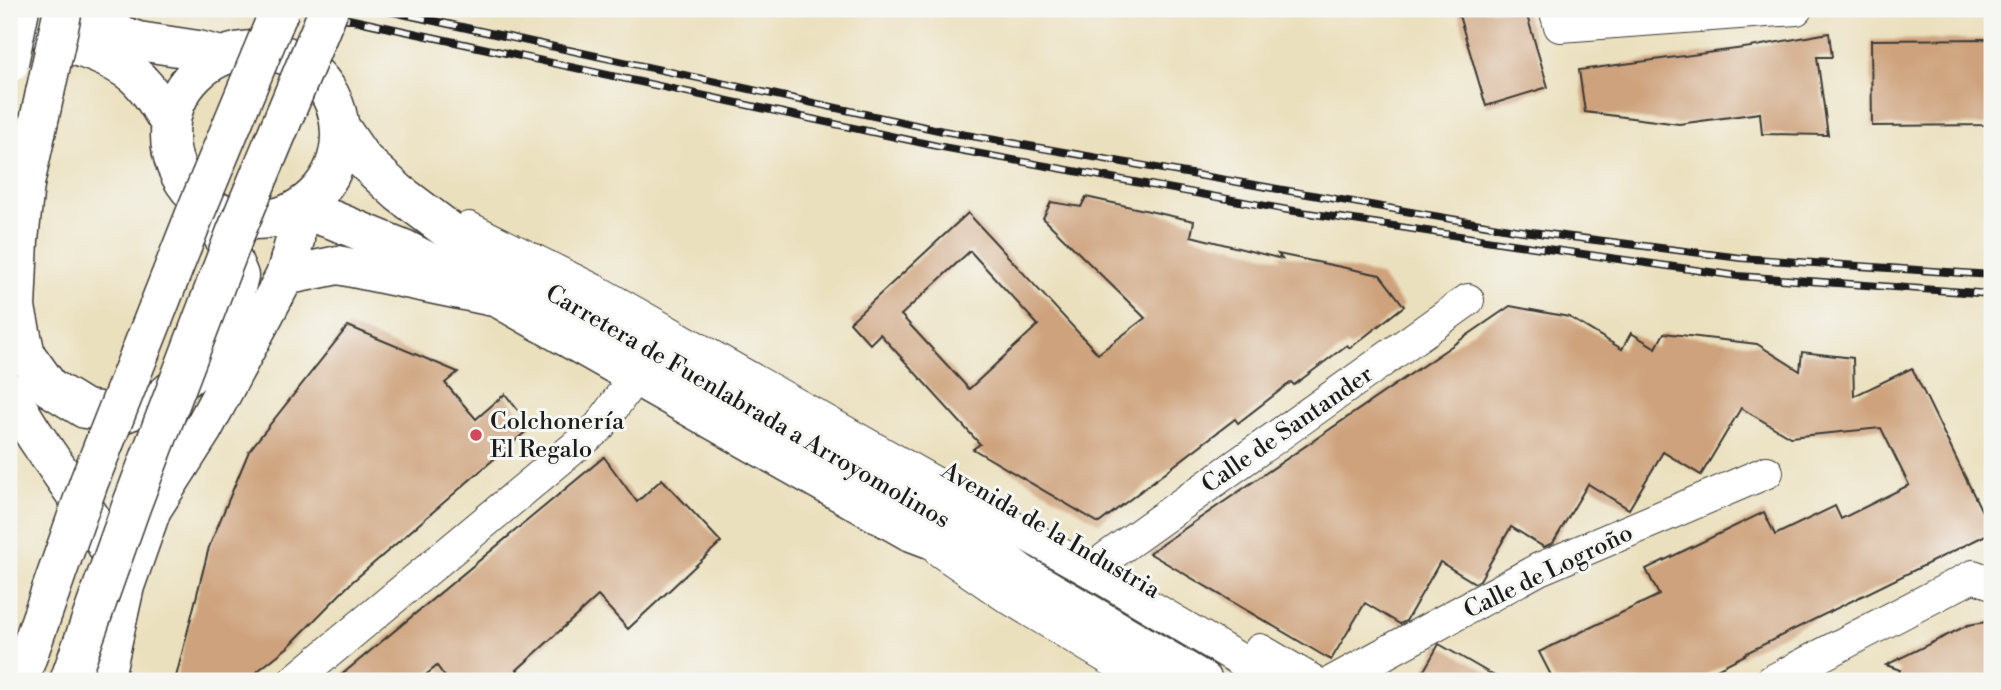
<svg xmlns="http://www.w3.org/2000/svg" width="2001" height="690" font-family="'Libre Bodoni',serif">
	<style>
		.building { fill: #cea27b; fill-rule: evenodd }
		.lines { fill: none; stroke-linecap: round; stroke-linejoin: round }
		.minor-casing { stroke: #3b3934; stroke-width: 34 }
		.tertiary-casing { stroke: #3b3934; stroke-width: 41 }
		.primary-casing { stroke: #3b3934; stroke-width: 41 }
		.motorway-casing { stroke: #3b3934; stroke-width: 41 }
		.minor { stroke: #fff; stroke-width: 32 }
		.tertiary { stroke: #fff; stroke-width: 38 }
		.primary { stroke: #fff; stroke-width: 38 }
		.motorway { stroke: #fff; stroke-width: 38 }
		.rail-casing { stroke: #1c1c1c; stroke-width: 8 }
		.rail { stroke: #f6f6f2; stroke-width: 5; stroke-dasharray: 16; stroke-linecap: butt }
		.tertiary-bridge-casing { stroke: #3b3934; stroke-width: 41; stroke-linecap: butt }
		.motorway-bridge-casing { stroke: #3b3934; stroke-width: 41; stroke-linecap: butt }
		.tertiary-bridge { stroke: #fff; stroke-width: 38 }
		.motorway-bridge { stroke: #fff; stroke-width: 38 }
		.poi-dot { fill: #d1495b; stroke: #f6f6f2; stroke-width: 2.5 }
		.labels { text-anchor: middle; stroke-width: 6; stroke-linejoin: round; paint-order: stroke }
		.street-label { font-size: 24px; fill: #1c1c1c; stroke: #f6f6f2 }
		.poi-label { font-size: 24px; fill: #1c1c1c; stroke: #f6f6f2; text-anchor: start }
	</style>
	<rect width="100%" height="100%" fill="#f6f6f2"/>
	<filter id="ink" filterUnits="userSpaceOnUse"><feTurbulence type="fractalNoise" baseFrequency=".0143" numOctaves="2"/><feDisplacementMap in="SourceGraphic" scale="14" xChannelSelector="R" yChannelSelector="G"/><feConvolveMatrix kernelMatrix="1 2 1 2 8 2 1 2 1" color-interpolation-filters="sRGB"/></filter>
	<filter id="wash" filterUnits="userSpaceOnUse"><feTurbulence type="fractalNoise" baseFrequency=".00686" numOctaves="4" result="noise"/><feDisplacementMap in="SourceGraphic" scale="28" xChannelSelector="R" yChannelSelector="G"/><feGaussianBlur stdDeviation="1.57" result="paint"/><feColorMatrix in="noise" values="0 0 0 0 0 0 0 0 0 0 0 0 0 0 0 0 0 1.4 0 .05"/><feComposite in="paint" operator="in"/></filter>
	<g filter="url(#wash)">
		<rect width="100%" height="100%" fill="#ebe0bd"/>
		<g id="blocks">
			<g class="building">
				<path d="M1457,9h68l23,78 -62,19z"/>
				<path d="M1829,33l3,24h-15l11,78 -66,-1 -2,-21 -81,11 -94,-12 -6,-42 172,-23z"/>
				<path d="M1992,39v86l-120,1 -1,-86z"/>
				<path d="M1086,197l108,24 -3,15 91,23 -4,-5 102,21 24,31 -54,42 -3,-3 -53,40 -3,-3 -53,41 -3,-4 -136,104 -126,-74 7,-5 -100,-110 -10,10 -20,-22 118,-109 130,141 47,-36 -102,-100 8,-16 30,5zM970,251l68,74 -69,64 -68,-74z"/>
				<path d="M1510,306l59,11 53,32 9,-16 25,15 8,-15 93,11 43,27 2,-19 51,6 1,38 58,-28 80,164 -248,122 1,1 -52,26h-139l-15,-29 120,-57 -13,-26 118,-57 11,23 60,-29 6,13 68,-34 -28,-57 -91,9 -49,-29 -40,67 -38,-23 -34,57 -41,-25 -35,59 -9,4 -33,-20 -31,53 -5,3 -35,-21 -34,59 -6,3 -35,-21 -34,57 -182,-107z"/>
				<path d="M348,326l110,46 -13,11 31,36 29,-25 26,33 -179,155 -64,65 -43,34h-70l34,-134 40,-96z"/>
				<path d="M604,457l33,45 25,-23 59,63 -93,87 -30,-33 -81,74 8,11h-77l-11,-15 -19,15h-84z"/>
				<path d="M1992,621v60h-95l3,-11 -14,-5 82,-40z"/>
				<path d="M1439,644l64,37h-85z"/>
			</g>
		</g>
	</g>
	<g filter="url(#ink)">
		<use href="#blocks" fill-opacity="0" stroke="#3b3934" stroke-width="2"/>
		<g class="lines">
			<defs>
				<g id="minor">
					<path d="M1555,9l5,17 236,-17"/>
					<path d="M469,228l129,64 494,280 184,109"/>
					<path d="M940,551l66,45 140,85"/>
					<path d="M1105,559l363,-259"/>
					<path d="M1260,650l53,31"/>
					<path d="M294,681l305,-254 37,-52"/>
					<path d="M1334,681l205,-112 228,-97"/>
					<path d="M1772,681l201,-105 19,7"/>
				</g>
				<path id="tertiary" d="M45,93l-20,91 -6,56 -3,68 10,47 23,32 36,22 37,5 38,-14 34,-29 35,-54 10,-41 -15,-37 -19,-35"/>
				<g id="primary">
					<path d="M28,9l64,15 46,17 60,9 23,6"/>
					<path d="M51,39c27,7 55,16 78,32 18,13 30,35 41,53"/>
					<circle cx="255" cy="135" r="85"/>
					<path d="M340,127l22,32 37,34 81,61 165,89 277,157 98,73 183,108"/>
					<path d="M299,209l34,11 71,29 94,49 411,233 69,26"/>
				</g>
				<g id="motorway">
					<path d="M9,223l16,-39"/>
					<path d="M285,276l53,-11 160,33"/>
					<path d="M9,392c8,14 16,29 25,42 33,50 67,91 89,147"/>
					<path d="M104,681l21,-95 27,-77 51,-80 82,-153 10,-36 1,-29"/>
				</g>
			</defs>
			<use href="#minor" class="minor-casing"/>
			<use href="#tertiary" class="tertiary-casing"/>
			<use href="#primary" class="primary-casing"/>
			<use href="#motorway" class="motorway-casing"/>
			<use href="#minor" class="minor"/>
			<use href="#tertiary" class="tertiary"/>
			<use href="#primary" class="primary"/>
			<use href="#motorway" class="motorway"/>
			<defs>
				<g id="rail">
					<path d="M302,9l635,137 351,64 224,34 226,32 254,18"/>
					<path d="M379,9l564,122 572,99 226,28 251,17"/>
				</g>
			</defs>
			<use href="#rail" class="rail-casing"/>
			<use href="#rail" class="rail"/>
			<defs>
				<g id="tertiary-bridge">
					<path d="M9,63l11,-54"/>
					<path d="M45,93l18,-84"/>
				</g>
				<g id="motorway-bridge">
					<path d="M19,681l70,-199 108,-273 83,-200"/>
					<path d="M69,681l63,-177 103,-270 94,-225"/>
				</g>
			</defs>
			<use href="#tertiary-bridge" class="tertiary-bridge-casing"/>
			<use href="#motorway-bridge" class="motorway-bridge-casing"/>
			<use href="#tertiary-bridge" class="tertiary-bridge"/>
			<use href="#motorway-bridge" class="motorway-bridge"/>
		</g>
	</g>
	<circle class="poi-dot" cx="476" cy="435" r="7"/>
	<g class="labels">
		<g class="street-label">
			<text transform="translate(748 406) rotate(30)" y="8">Carretera de Fuenlabrada a Arroyomolinos</text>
			<text transform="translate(1287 429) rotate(-35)" y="8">Calle de Santander</text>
			<text transform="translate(1051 530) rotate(30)" y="8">Avenida de la Industria</text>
			<text transform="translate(1548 571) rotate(-26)" y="8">Calle de Logroño</text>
		</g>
		<g class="poi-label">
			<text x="490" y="429">Colchonería<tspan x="490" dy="28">El Regalo</tspan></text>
		</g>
	</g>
	<rect width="2001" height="690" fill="none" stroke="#f6f6f2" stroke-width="35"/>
</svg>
